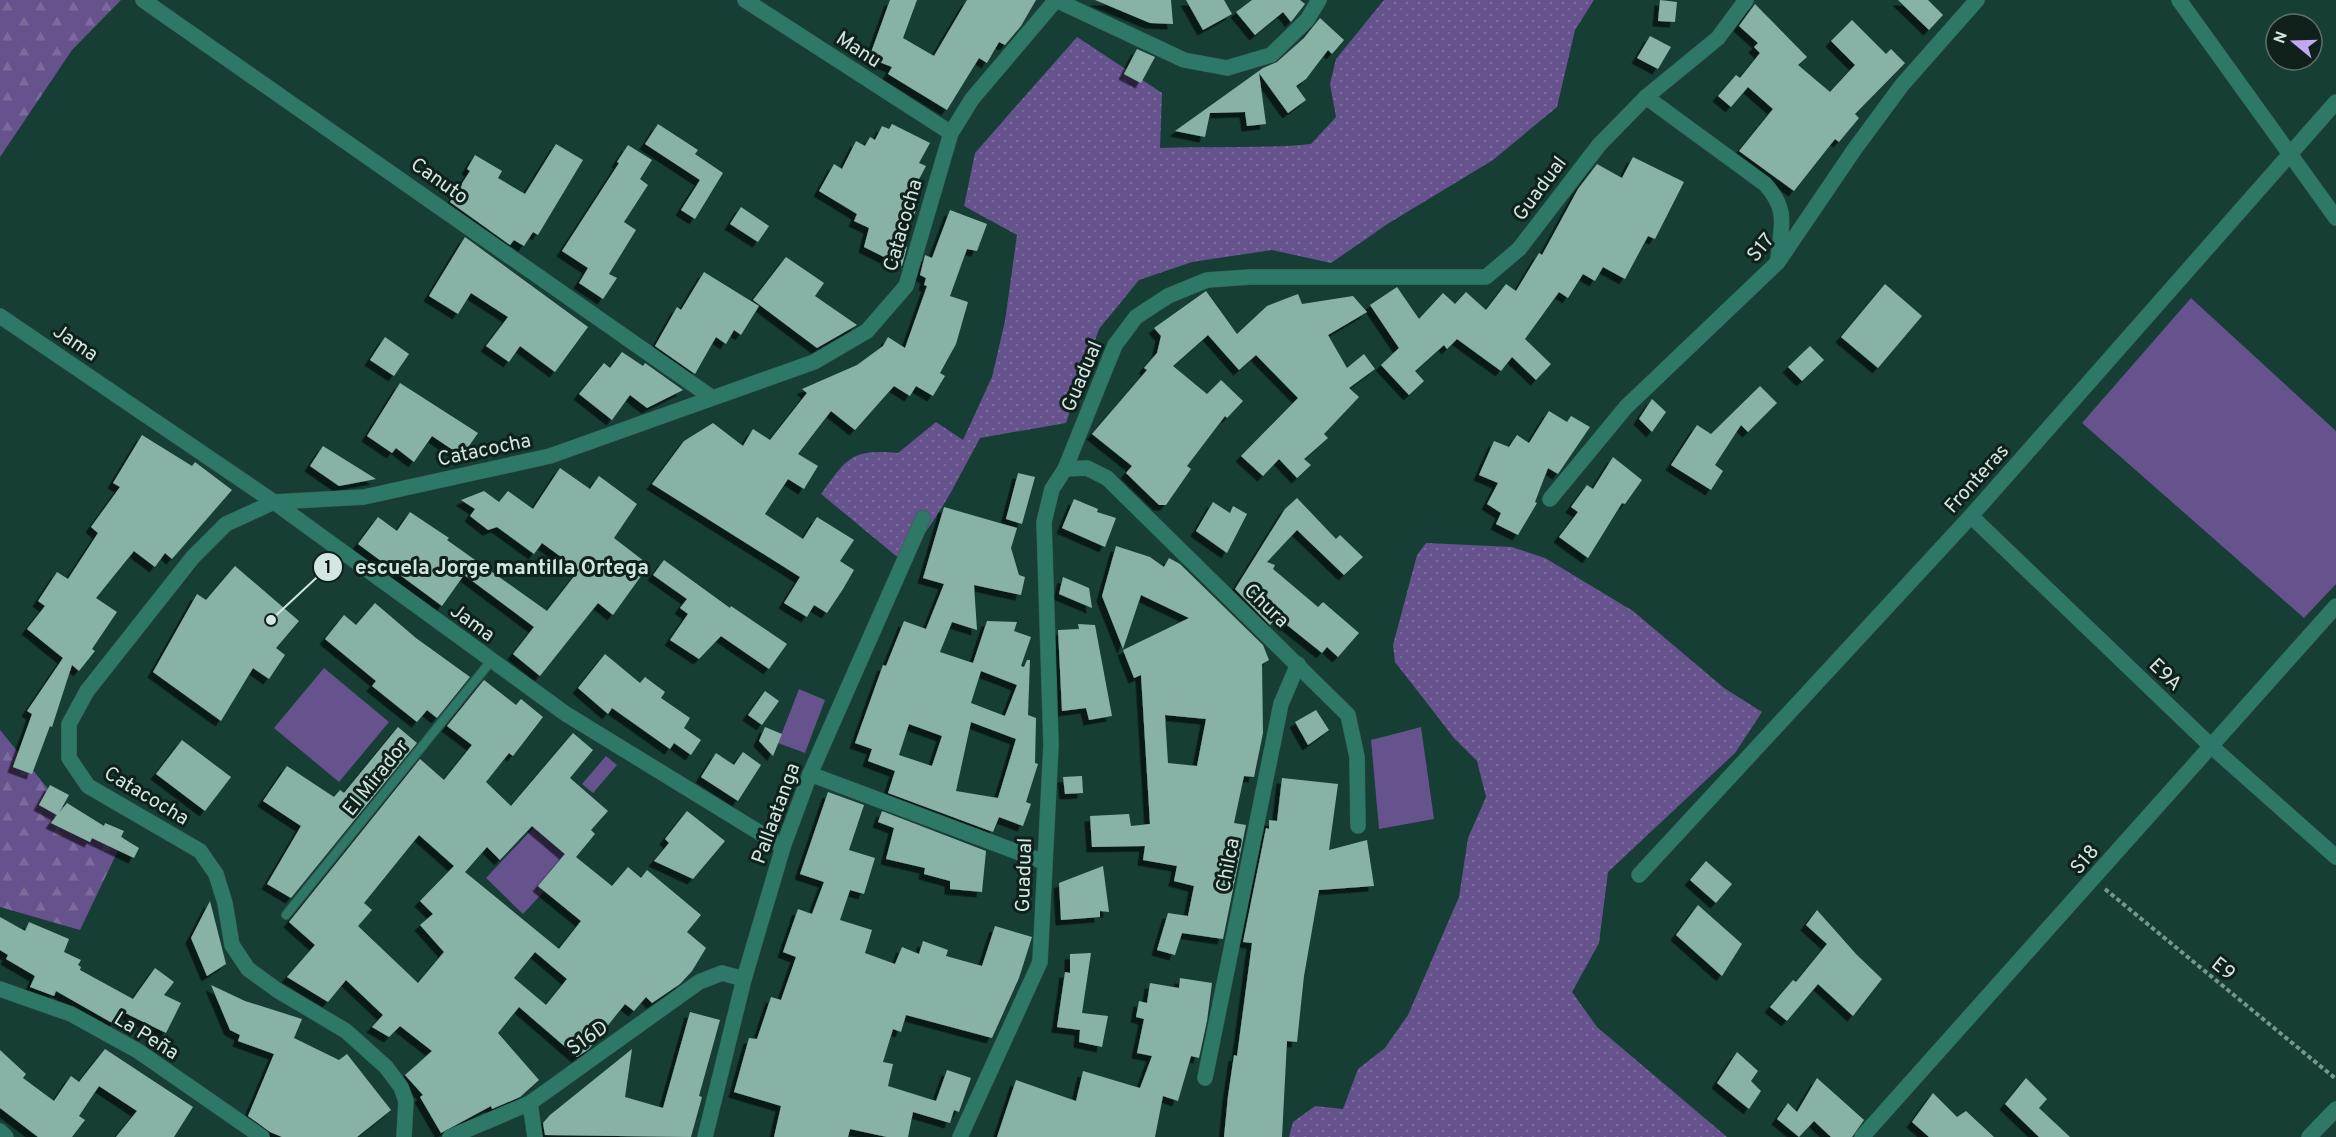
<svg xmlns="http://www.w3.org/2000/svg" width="2336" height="1137" font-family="Overpass,sans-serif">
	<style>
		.grass { fill: url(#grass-dots) }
		.forest { fill: url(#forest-firs) }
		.park { fill: #66528c }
		.building { fill: #89b2a6; fill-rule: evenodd; filter: url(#shadow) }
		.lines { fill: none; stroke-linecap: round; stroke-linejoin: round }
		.lane-casing { stroke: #385c53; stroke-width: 10 }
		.street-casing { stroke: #385c53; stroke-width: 16 }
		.path { stroke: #77968e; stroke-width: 4; stroke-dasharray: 4.5 3; stroke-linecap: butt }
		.lane { stroke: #2e7867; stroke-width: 8 }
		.street { stroke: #2e7867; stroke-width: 15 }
		.labels { text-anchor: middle; stroke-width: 6; stroke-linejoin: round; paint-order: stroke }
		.street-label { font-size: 20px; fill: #d2e7e1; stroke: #10211c }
		.leader { fill: none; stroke: #d2e7e1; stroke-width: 2 }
		.callout-dot { fill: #d2e7e1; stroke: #10211c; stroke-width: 2 }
		.mark-label { font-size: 18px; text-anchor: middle; font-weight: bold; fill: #111 }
		.callout-label { font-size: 21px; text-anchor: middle; font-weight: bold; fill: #d2e7e1; stroke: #10211c; stroke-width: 6; stroke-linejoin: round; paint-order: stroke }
	</style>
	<defs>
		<pattern id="grass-dots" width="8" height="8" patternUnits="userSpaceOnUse" patternTransform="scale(1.5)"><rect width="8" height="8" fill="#66528c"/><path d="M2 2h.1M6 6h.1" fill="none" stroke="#7b6b9c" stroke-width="1.8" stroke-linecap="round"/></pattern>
		<pattern id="forest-firs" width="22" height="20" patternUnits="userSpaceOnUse" patternTransform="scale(1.5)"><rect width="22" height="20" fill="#66528c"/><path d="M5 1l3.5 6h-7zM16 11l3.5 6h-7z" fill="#7b6b9c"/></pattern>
		<filter id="shadow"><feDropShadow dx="-5.5" dy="5.5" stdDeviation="0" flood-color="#0009"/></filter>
	</defs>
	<rect width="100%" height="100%" fill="#163e34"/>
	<g class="grass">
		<path d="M1384,0h210l-19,30 -18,77 -64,53 -104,63 -58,40 -59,-13 -80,12 -53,18 -40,49 -33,94 -86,15c-23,42 -44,89 -79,122l-80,-66c27,-37 30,-45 77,-41l38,-31 27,18 29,-63 13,-56 12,-86 -53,-29 11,-53 102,-116 85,56 -2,55c51,-2 101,1 151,-4l25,-27 -6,-33 6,-25z"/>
		<path d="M1426,543l86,4 33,11 88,53 91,77 38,24 -27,41 -127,119 -9,71 -27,49 25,35 130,110h-438l4,-15 22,-16 28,3 15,-40 27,-21 23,-33 51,-118 9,-59 18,-41 -9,-36 -23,-23 -59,-76 -2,-17 24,-90z"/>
	</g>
	<g class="forest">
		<path d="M0,0h121l-49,50 -72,107z"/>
		<path d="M0,730l67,82 57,26 -44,92 -80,-23z"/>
	</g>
	<g class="park">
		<path d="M2191,298l145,133v153l-32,34 -222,-195z"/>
		<path d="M324,668l65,54 -50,60 -65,-54z"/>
		<path d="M799,689l26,11 -20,53 -27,-10z"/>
		<path d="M1421,727l13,92 -55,10 -8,-89z"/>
		<path d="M606,756l11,9 -24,28 -11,-9z"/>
		<path d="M536,825l37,35 -50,54 -37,-36z"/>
	</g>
	<g class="building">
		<path d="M890,0h27l-14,38 31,18 33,-56h69l-15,26 -16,19 -6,-3 -12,21 -8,-5 -32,52 -59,-36 4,-7 -23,-9z"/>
		<path d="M1095,0h76l2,24 -23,-1z"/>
		<path d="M1186,0h38l8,14 -29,16z"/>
		<path d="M1252,0h48l5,4 -14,18 -8,-10 -28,23 -19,-23z"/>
		<path d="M1660,0l17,2 -2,20 -17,-1z"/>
		<path d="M1898,0h30l15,15 -14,15z"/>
		<path d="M1755,4l52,53 -9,8 32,27 25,-27 -24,-24 21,-21 34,34 5,-5 14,14 -50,51 4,4 -20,24 -4,-3 -41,52 -55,-40 34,-42 -25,-22 -17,20 -13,-11 18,-21 4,3 20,-25 -6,-6 4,-4 -19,-17z"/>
		<path d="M1320,18l24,22 -12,14 -4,-4 -22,29 -10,7 10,14 -18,13 -29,-40 7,51 -19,2 -2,-14 -35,1 -5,24 -30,-6 88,-63 14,-6 27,-24z"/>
		<path d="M1650,36l21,11 -13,22 -21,-11z"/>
		<path d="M1137,49l18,8 -14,26 -17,-9z"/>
		<path d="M658,124l40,26 -3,4 28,19 -28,46 -14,-9 19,-30 -55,-36z"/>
		<path d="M892,124l38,19 -11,20 7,3 -11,21 4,2 -7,17 5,2 -15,36 5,3 -5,19 -38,-19 5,-19 -15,-7 3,-7 -38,-23 15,-27 8,5 14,-28 9,5 5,-9 5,3 7,-14 7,3z"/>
		<path d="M556,144l27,16 -45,75 -5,-3 -9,14 -10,-6 -4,5 -60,-43 20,-31 -3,-2 8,-14 27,16 -4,7 27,16z"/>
		<path d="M628,145l24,15 -12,19 8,6 -24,37 12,8 -27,44 8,4 -14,21 -24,-16 9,-15 -26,-17 57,-88 -2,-1z"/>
		<path d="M1633,157l51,25 -29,57 -7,-3 -23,43 -22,-12 -8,14 -12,-7 -15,24 -9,-6 -34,47 26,25 -15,16 -24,-23 -11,14 -44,-32 -10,10 -3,-4 -29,26 9,10 -15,14 -28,-30 18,-17 -29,-43 27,-18 22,32 24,-26 12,11 11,-12 20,18 20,-26 10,7 23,-38 3,2 36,-66 19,-25 25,14z"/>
		<path d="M741,207l28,19 -11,16 -28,-18z"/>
		<path d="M950,210l37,14 -10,27 -10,-2 -17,47 18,6 -12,42 -16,29 5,3 -12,20 -17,-10 -6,10 -16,-10 -39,44 -24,-19 -33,43 20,12 -14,23 -16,-10 -23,35 38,25 14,-22 37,23 -14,21 14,9 -11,19 -16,24 -13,-8 -7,12 -23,-14 16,-26 -148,-93 32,-43 29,-18 30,23 10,-17 17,11 37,-47 -5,-4 55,-24 26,-19 5,-9 17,11 22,-62 -3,-1 2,-7 -6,-3 5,-20 7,3z"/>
		<path d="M465,237l123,90 -33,45 -35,-26 -11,16 -23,-16 22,-29 -37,-24 -13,21 -29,-18z"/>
		<path d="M786,257l38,26 -9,13 42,29 -40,23 -64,-48z"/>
		<path d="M704,272l55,34 -18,29 -7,-5 -8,14 -10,-7 -21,37 -40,-28 22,-39 4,3z"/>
		<path d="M1885,284l37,32 -44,52 -37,-31z"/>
		<path d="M1206,291l31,43 30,-28 31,-12 4,10 51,-8 14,16 -39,23 19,33 17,-14 11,15 -26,19 10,9 -35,37 4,4 -24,21 7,6 -14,13 -18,-19 -16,17 -22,-20 57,-58 -42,-43 -17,15 -31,-35 -35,31 34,28 14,-14 22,21 -16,17 -2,-2 -38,50 4,3 -25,36h-7l-33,-32 6,-7 -40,-32 55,-64 -3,-2 13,-15 4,-17 -7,-8z"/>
		<path d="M385,337l24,17 -15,22 -24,-16z"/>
		<path d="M1810,346l14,14 -22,21 -14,-14z"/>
		<path d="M622,352l21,14 2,-3 38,27 -36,18 -17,-13 -18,25 -33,-26 25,-31 6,5z"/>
		<path d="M400,383l78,50 -16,23 -30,-20 -18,26 -18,-14 -4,5 -25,-17z"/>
		<path d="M1760,386l17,17 -29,29 -7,-7 -26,40 8,6 -12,19 -40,-25 26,-40 14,9z"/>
		<path d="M1652,399l14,13 -14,20 -13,-13z"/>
		<path d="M1549,411l18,11 4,-6 19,11 -32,47 -10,-6 -13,34 2,1 -19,32 -22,-11 5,-11 -14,-9 11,-21 -19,-8 15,-34 15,6 8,-12 12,8z"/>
		<path d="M142,435l50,31 3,-4 37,28 -60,69 -7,-6 -10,14 -21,-16 -38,47 21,14 -25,37 3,2 -16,20 -7,-6 -20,62 -2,-1 -18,48 -19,-7 19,-53 -5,-3 36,-53 -36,-29 18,-23 -7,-5 19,-29 11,7 30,-46 -7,-6 29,-40 -7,-4z"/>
		<path d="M323,446l53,33 -37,7 -29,-20z"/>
		<path d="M1613,457l29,23 -17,24 -3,-1 -34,55 -29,-21 19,-25 -7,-5 16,-22 6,4z"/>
		<path d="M560,468l30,21 9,-13 38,28 -23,34 35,27 -36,50 -15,-12 -58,73 -27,-22 21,-27 -67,-50 -3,-2 -22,31 -84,-62 20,-27 19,14 13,-19 39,26 -2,2 100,71 32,-41 -37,-27 -8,11 -37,-27 -9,3 -18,-14 5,-7 -14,-9 23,-9 15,11 9,-11 25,18z"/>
		<path d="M1018,473l17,4 -13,47 -16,-5z"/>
		<path d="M1297,498l39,41 4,-4 23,22 -19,18 -47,-45 -30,32 8,3 -2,4 45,38 5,-5 36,31 -21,24 -11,-10 -5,6 -45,-36 -7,8 -35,-36 50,-80z"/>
		<path d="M1074,499l24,10 -1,3 19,6 -11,29 -43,-19z"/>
		<path d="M1213,502l17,11 3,-7 14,8 -20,39 -31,-22z"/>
		<path d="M944,507l73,21 -6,20 8,27 6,2 -4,18 -47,-10 3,45 -25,-8 -12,30 33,11 14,-42 30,1 -3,9 17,6 -10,29 3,1 3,-7h3l-2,55 8,3 -1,45 3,1 -12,38 5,2 -8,22 -24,-9 -6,15 -105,-39 7,-22 -27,-10 4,-12 -17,-6 28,-78 3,1 18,-45 22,8 18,-45 -21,-6zM981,671l36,14 -12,31 -34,-13zM971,722l45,17 -18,59 -42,-7zM909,724l33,12 -10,30 -33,-11z"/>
		<path d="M1116,546l34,11 14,10 5,-9 11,6 83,81 6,15 -7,4 1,69 -9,44 -10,-1 -10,47 12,2 -23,114 -41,-6 -7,22 -18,-5 11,-37 20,3 6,-30 -20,-5 3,-15 -34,-6 2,-14 -53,1 -2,-31 39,-2 2,12 19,-2 -9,-149 -7,3 -11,-28 66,-32 -48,-23 -18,54 -21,-53zM1165,715l41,4 -9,47 -29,-3z"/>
		<path d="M664,560l66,48 1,-2 56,38 -18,25 -48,-33 -22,23 -29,-19 18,-26 -8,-6 7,-9 -34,-24z"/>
		<path d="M235,566l64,55 -23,27 9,7 -16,24 -16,-11 -32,53 -68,-49 44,-78 9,6z"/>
		<path d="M1063,577l26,11 3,20 -33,-14z"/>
		<path d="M375,603l41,35 54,39 -33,41 -10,-8 -10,12 -45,-36 4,-5 -51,-42 19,-24 12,10z"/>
		<path d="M1078,624l17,1 17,91 -23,4 -3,-12 -24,3 -4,-81 21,-1z"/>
		<path d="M605,654l35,29 5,-6 20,15 -4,6 29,20 -6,10 17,12 -10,15 -17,-12 -4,6 -58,-41 -4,6 -30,-26z"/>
		<path d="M484,680l32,25 5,-6 22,18 -30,39 -4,-3 -23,29 25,24 62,-73 20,17 -23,28 38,33 -17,19 4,4 -19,23 36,29 16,-19 13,11 6,-8 54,45 -14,17 19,16 -14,23 -12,13 -28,19 -6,-6 -12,14 -9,-7 -36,45 -12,8 -58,-50 -21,26 41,47 -19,17 -28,12 -1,-3 -50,27 -21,-36 3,-2 -18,-20 27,-24 -32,-25 -11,11 -17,-10 11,-12 -37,-35 -18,22 -41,-25 28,-32 -26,-23 131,-163 24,21 28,-35 -25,-19zM532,826l33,28 -27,32 43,35 -22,28 -94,-77 22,-25 13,13zM419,835l35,31 -34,35 13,13 -13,11 24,27 -26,31 -60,-57 14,-16 -8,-7zM535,952l32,27 -21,26 -32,-27z"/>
		<path d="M765,691l14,10 -17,24 -14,-10z"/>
		<path d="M1316,710l13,20 -21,15 -13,-23z"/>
		<path d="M398,727l19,16 -126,155 -24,-14 34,-58 -38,-25 24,-35 47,31 6,-7 4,3z"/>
		<path d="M765,727l17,7 -9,22 -14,-15z"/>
		<path d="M182,740l49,37 -26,34 -49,-37z"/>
		<path d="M743,752l18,13 -23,36 -37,-24 15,-24 18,12z"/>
		<path d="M1082,776l1,17 -18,1 -2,-17z"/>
		<path d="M1282,778l56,6 -9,66 38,-10 7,46 -55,4 -15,86 -7,66 -10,-1 -5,96h-58l4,-41 6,-41 3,1 15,-113 -9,-1 23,-114 3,1v-9l8,1z"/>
		<path d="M50,785l19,10 -10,18 8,-10 37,23 1,-3 19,8 -3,6 18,11 -5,10 -42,-20 -2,4 -39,-19 6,-8 -18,-10z"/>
		<path d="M828,792l36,13 -15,45 26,8 -11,36 -14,-4 -10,30 32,10 -7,23 30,11 7,-17 17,7 4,-13 25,9 -2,6 36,10 13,-40 37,11 -13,41 -27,60 -86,-23 -5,17 -8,-3 -10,33 10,2 -5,22 48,15 11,-31 24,8 -12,34 -5,-2 -4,13 -37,-11 -5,25h-21l-37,-8 -2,8h-74l7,-31 -47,-14 15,-54 8,1 14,-42 10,3 15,-43 -13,-5 15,-43 14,5 12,-32 -24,-8z"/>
		<path d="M687,811l38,30 -32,38 -39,-18 15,-18 -4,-4z"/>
		<path d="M882,811l104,40 -4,41 -32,-3v-8l-26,-7 1,-6 -39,-9 8,-31 -16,-6z"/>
		<path d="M1706,861l26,23 -16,19 -26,-23z"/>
		<path d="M1103,866l6,46 -9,-1v6l-39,3 -2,-37z"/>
		<path d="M210,901l16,63 -19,12 -16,-38z"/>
		<path d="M1698,905l44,39 -20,32 -46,-41z"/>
		<path d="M1817,910l39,44 26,25 -29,37 -35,-32 -31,37 -17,-14 23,-27 3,2 31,-38 -21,-19z"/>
		<path d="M0,917l25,14 4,-9 40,17 -5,13 17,8 -3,5 3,2 -1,3 53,29 22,-31 19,14 -10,13 17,8 -15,30 -45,-22 -7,13 -58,-33 -2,5 -24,-9 5,-11 -29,-17 2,-4 -8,-5z"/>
		<path d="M1091,953l-9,60 26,3 -6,31 -23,-5 1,-12 -23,-3 8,-55 5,1v-19z"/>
		<path d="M1180,978l32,5 -5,38 -8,37 -8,-2 -13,45 -15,-5 -8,41h-158l19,-57 60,21 7,-30 57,17 12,-32 -15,-3 7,-34 -8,-2 3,-16 8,2 3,-20 29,5z"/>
		<path d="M211,985l34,16 57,18 -8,19 45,22 8,-6 44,56 -34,27h-75l-12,-5 -22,-16 26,-62 -36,-13 2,-6 -10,-5z"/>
		<path d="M690,1012l30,8 -21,76 3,1 -11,40 -146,-2 -2,-12 7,-8 82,-66 -7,48 38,11z"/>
		<path d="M105,1049l88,58 -19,30h-58l21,-26 -38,-25 -20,30 6,4 -13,17h-34l-38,-29v-58l26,24 -3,4 31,23 17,-25 8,6z"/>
		<path d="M1737,1052l21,19 -7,10 10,10 -12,18 -32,-26z"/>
		<path d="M1817,1078l47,42 -12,17h-21l-17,-16 -15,16 -22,-18 11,-16 9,9z"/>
		<path d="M2026,1078l21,21 -8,9 31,29h-31l-34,-33z"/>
		<path d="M1933,1093l24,24 9,-6 28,26h-65l-17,-15z"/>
	</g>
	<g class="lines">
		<defs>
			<path id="lane" d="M286,915l205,-254"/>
			<g id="street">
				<path d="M143,0l568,397"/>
				<path d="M745,0l206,133"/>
				<path d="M1056,0l128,60 43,8 44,-13 36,-35 12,-20"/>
				<path d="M2179,0l157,218"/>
				<path d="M1646,97l119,87c24,26 16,43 13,75"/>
				<path d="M0,316l274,186 292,212 217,133"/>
				<path d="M1065,469l22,-1 20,10 241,237 9,42 1,69"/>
				<path d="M1550,499l76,-92 152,-145 76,-112 48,-65 75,-85"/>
				<path d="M1971,516l240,230 125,111"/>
				<path d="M810,774l234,88"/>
				<path d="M1639,875l332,-359 365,-414"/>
				<path d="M0,989l71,25 67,37 124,86"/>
				<path d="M1205,1078l76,-374 17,-40"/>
				<path d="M530,1103l5,34"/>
				<path d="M0,1131l6,6"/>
				<path d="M404,1137l2,-36 -5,-14 -15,-20 -40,-36 -69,-41 -29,-21 -16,-24 -7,-42 -9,-29 -16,-23 -112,-65 -19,-28v-34l18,-33 106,-134 33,-33 48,-22 90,-5 186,-41 264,-94 53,-31 39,-45 45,-153 21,-34 84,-99"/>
				<path d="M450,1137l80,-34 169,-121 23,-9 22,6"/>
				<path d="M705,1137l39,-158 39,-132 27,-73 113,-256"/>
				<path d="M960,1137l80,-175 11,-217 -7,-223 8,-33 13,-20 50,-124 21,-28 32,-21 39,-16 43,-3h236l33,-28 80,-104 47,-48 72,-59 28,-38"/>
				<path d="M1862,1137l474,-531"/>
				<path d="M2309,1137l27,-28"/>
			</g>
		</defs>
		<use href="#lane" class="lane-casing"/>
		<use href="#street" class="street-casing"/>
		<path class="path" d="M2105,889l231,190"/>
		<use href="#lane" class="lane"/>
		<use href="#street" class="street"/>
	</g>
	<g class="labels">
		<g class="street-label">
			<text transform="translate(859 49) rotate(33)" y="7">Manu</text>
			<text transform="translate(440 180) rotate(35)" y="7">Canuto</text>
			<text transform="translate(1539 188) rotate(-53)" y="7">Guadual</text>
			<text transform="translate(902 225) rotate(-74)" y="7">Catacocha</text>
			<text transform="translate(1760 247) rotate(-50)" y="7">S17</text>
			<text transform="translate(76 342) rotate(34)" y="7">Jama</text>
			<text transform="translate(1081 376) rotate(-67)" y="7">Guadual</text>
			<text transform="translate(484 449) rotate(-12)" y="7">Catacocha</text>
			<text transform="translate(1976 478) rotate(-48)" y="7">Fronteras</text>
			<text transform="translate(1267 605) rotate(44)" y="7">Chura</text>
			<text transform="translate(473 622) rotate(36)" y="7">Jama</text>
			<text transform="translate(2166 674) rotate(44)" y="7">E9A</text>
			<text transform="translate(375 777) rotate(-51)" y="7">El Mirador</text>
			<text transform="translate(147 795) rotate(31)" y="7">Catacocha</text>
			<text transform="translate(775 813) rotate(-70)" y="7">Pallaatanga</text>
			<text transform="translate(2084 859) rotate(-49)" y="7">S18</text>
			<text transform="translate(1227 865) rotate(-79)" y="7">Chilca</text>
			<text transform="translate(1023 875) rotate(-88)" y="7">Guadual</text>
			<text transform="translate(2224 968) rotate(39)" y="7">E9</text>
			<text transform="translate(147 1035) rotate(32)" y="7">La Peña</text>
			<text transform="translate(587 1037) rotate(-35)" y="7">S16D</text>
		</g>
	</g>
	<path class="leader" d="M271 620L328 567"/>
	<g class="callout-dot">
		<circle cx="271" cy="620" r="6"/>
		<circle cx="328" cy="567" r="15"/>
	</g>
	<g class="mark-label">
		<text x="328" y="573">1</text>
	</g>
	<g class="callout-label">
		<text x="502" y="574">escuela Jorge mantilla Ortega</text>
	</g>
	<g transform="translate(2294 42) rotate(289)"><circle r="28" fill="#10211c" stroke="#5e706b" stroke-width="1.5"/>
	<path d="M0-4.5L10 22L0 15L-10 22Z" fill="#c1a8f3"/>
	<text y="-9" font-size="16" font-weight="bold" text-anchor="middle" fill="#d2e7e1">N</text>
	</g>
</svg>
